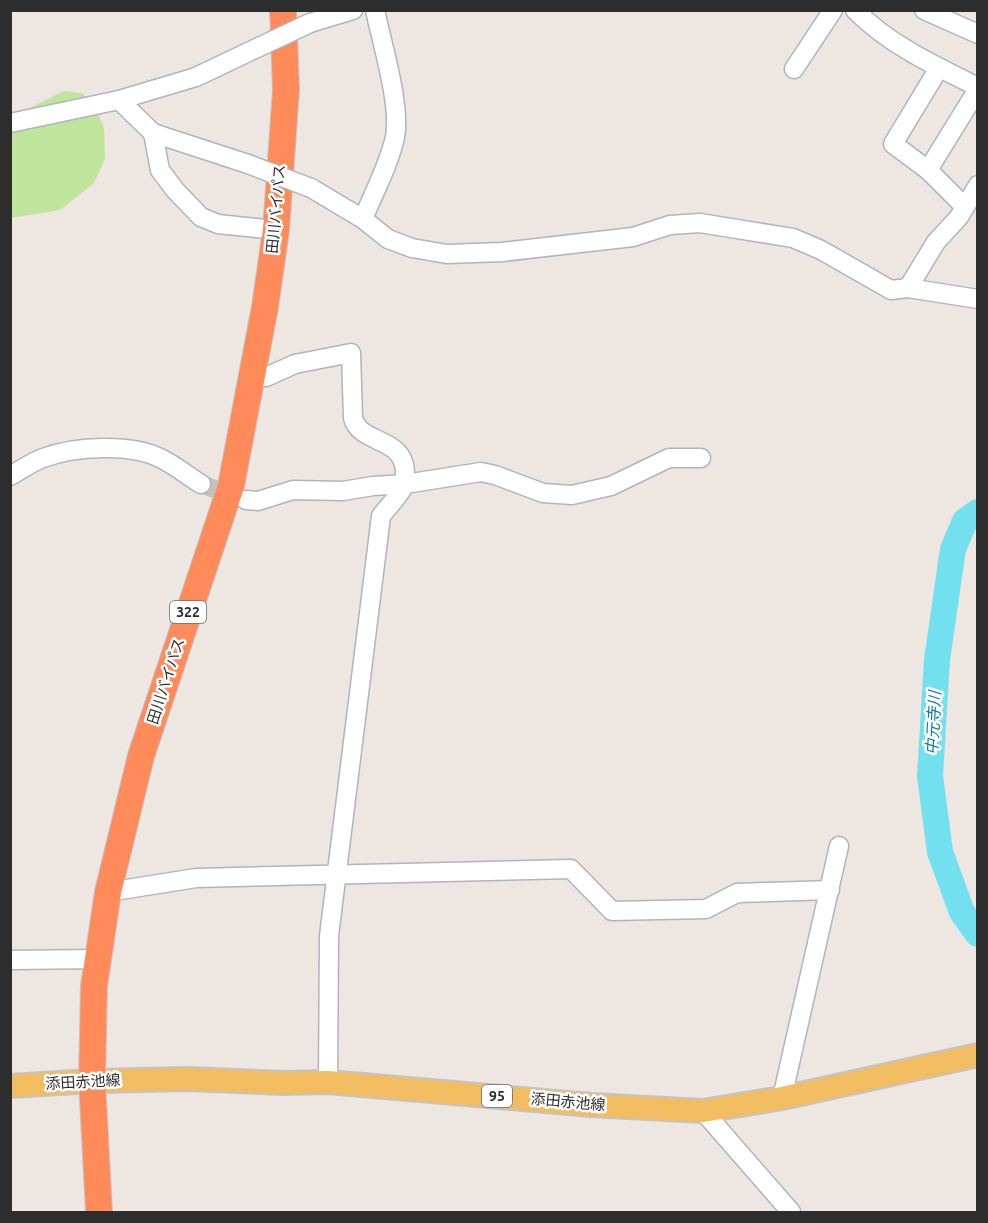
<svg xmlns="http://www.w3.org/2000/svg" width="988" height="1223" font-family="Ubuntu,'Noto Sans JP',sans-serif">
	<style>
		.green { fill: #bfe59c }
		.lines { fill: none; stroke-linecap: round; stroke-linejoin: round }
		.river { stroke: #73e0f0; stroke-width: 26 }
		.minor-tunnel { stroke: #c7c1bc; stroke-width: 18; stroke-dasharray: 18 9; stroke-linecap: butt }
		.minor-casing { stroke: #b0b4bd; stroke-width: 21 }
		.major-casing { stroke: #c4c4c4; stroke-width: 26 }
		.highway-casing { stroke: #c4c4c4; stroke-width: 28 }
		.minor { stroke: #fff; stroke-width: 18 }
		.major { stroke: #f2bc61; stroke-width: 22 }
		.highway { stroke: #ff8a5a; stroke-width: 26 }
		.minor-bridge-casing { stroke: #b0b4bd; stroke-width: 21; stroke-linecap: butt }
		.minor-bridge { stroke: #fff; stroke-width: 18 }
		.labels { text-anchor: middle; stroke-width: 5; stroke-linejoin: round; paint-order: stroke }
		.shield { fill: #fff; stroke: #6c6c6c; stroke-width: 1.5 }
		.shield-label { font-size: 14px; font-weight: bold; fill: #2d2d2d }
		.street-label { font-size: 15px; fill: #2d2d2d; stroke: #fff }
		.water-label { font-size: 16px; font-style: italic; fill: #0d7d9a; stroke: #fff }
	</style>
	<rect width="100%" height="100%" fill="#eee6e0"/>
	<path class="green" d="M64,91l18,2 13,13 9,22 1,31 -11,24 -34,27 -49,8v-101z"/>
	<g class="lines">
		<path class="river" d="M978,512l-13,9 -12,28 -16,111 -7,116 10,76 22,60 16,22"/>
		<path class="minor-tunnel" d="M201,484l38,14"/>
		<defs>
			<g id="minor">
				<path d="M855,10c33,34 80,56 123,77"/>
				<path d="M924,10l54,24"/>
				<path d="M310,23l43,-13"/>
				<path d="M794,69l39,-59"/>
				<path d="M119,100l34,33 95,31"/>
				<path d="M10,123l109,-23 77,-23 63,-30"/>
				<path d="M153,133l7,37 15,20 26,27 17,7 58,6"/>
				<path d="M928,170l-35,-26 46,-76"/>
				<path d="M311,188l52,31 25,20 24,9 35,6 55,-2 131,-15 37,-12 30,-2 93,15 28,12 70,40 17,-2 70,11"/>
				<path d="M965,207l-37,-37 50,-81"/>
				<path d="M363,219c11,-27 26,-54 32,-82 6,-32 -13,-93 -20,-127"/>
				<path d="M908,288l28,-46 23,-25 19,-32"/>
				<path d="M251,375l15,2 29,-13 56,-11 2,65c7,27 51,18 52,54 0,5 1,10 -1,14 -6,11 -16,21 -23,30l-52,420 -1,146"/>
				<path d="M10,476c11,-6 22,-14 33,-18 32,-12 89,-15 119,1 14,7 26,17 39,25"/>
				<path d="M246,500l12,1 35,-11 50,1 30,-5 32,-2 76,-12 14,3 48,18 29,2 39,-9 58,-28h32"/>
				<path d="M108,892l88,-14 375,-9 41,42 94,-2 31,-16 93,-3"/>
				<path d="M10,960l88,-1"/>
				<path d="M782,1098l57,-252"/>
				<path d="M703,1111l88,101"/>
			</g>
			<path id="major" d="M10,1086l82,-5 96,-2 95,4 45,-1 263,23 112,6 79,-13 196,-43"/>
			<path id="highway" d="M99,1212l-7,-131 2,-95 14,-94 33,-136 90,-270 34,-179 11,-77 10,-140 -3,-80"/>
		</defs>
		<use href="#minor" class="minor-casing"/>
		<use href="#major" class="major-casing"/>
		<use href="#highway" class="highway-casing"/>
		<use href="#minor" class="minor"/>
		<use href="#major" class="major"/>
		<use href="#highway" class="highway"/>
		<defs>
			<g id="minor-bridge">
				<path d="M259,47l51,-24"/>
				<path d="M248,164l63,24"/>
			</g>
		</defs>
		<use href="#minor-bridge" class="minor-bridge-casing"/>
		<use href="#minor-bridge" class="minor-bridge"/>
	</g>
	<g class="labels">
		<g class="shield">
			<rect x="170" y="601" width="36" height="22" rx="4.5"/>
			<rect x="482" y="1085" width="30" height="22" rx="4.5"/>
		</g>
		<g class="shield-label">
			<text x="188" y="617">322</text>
			<text x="497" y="1101">95</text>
		</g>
		<g class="street-label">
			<text transform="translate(276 209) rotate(-85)" y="5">田川バイパス</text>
			<text transform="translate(166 681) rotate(-72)" y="5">田川バイパス</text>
			<text transform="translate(83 1082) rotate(-3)" y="5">添田赤池線</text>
			<text transform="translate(568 1102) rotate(5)" y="5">添田赤池線</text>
		</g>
		<g class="water-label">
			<text transform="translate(933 723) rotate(-87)" y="6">中元寺川</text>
		</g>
	</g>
	<rect width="988" height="1223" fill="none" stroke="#2d2d2d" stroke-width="24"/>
</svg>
